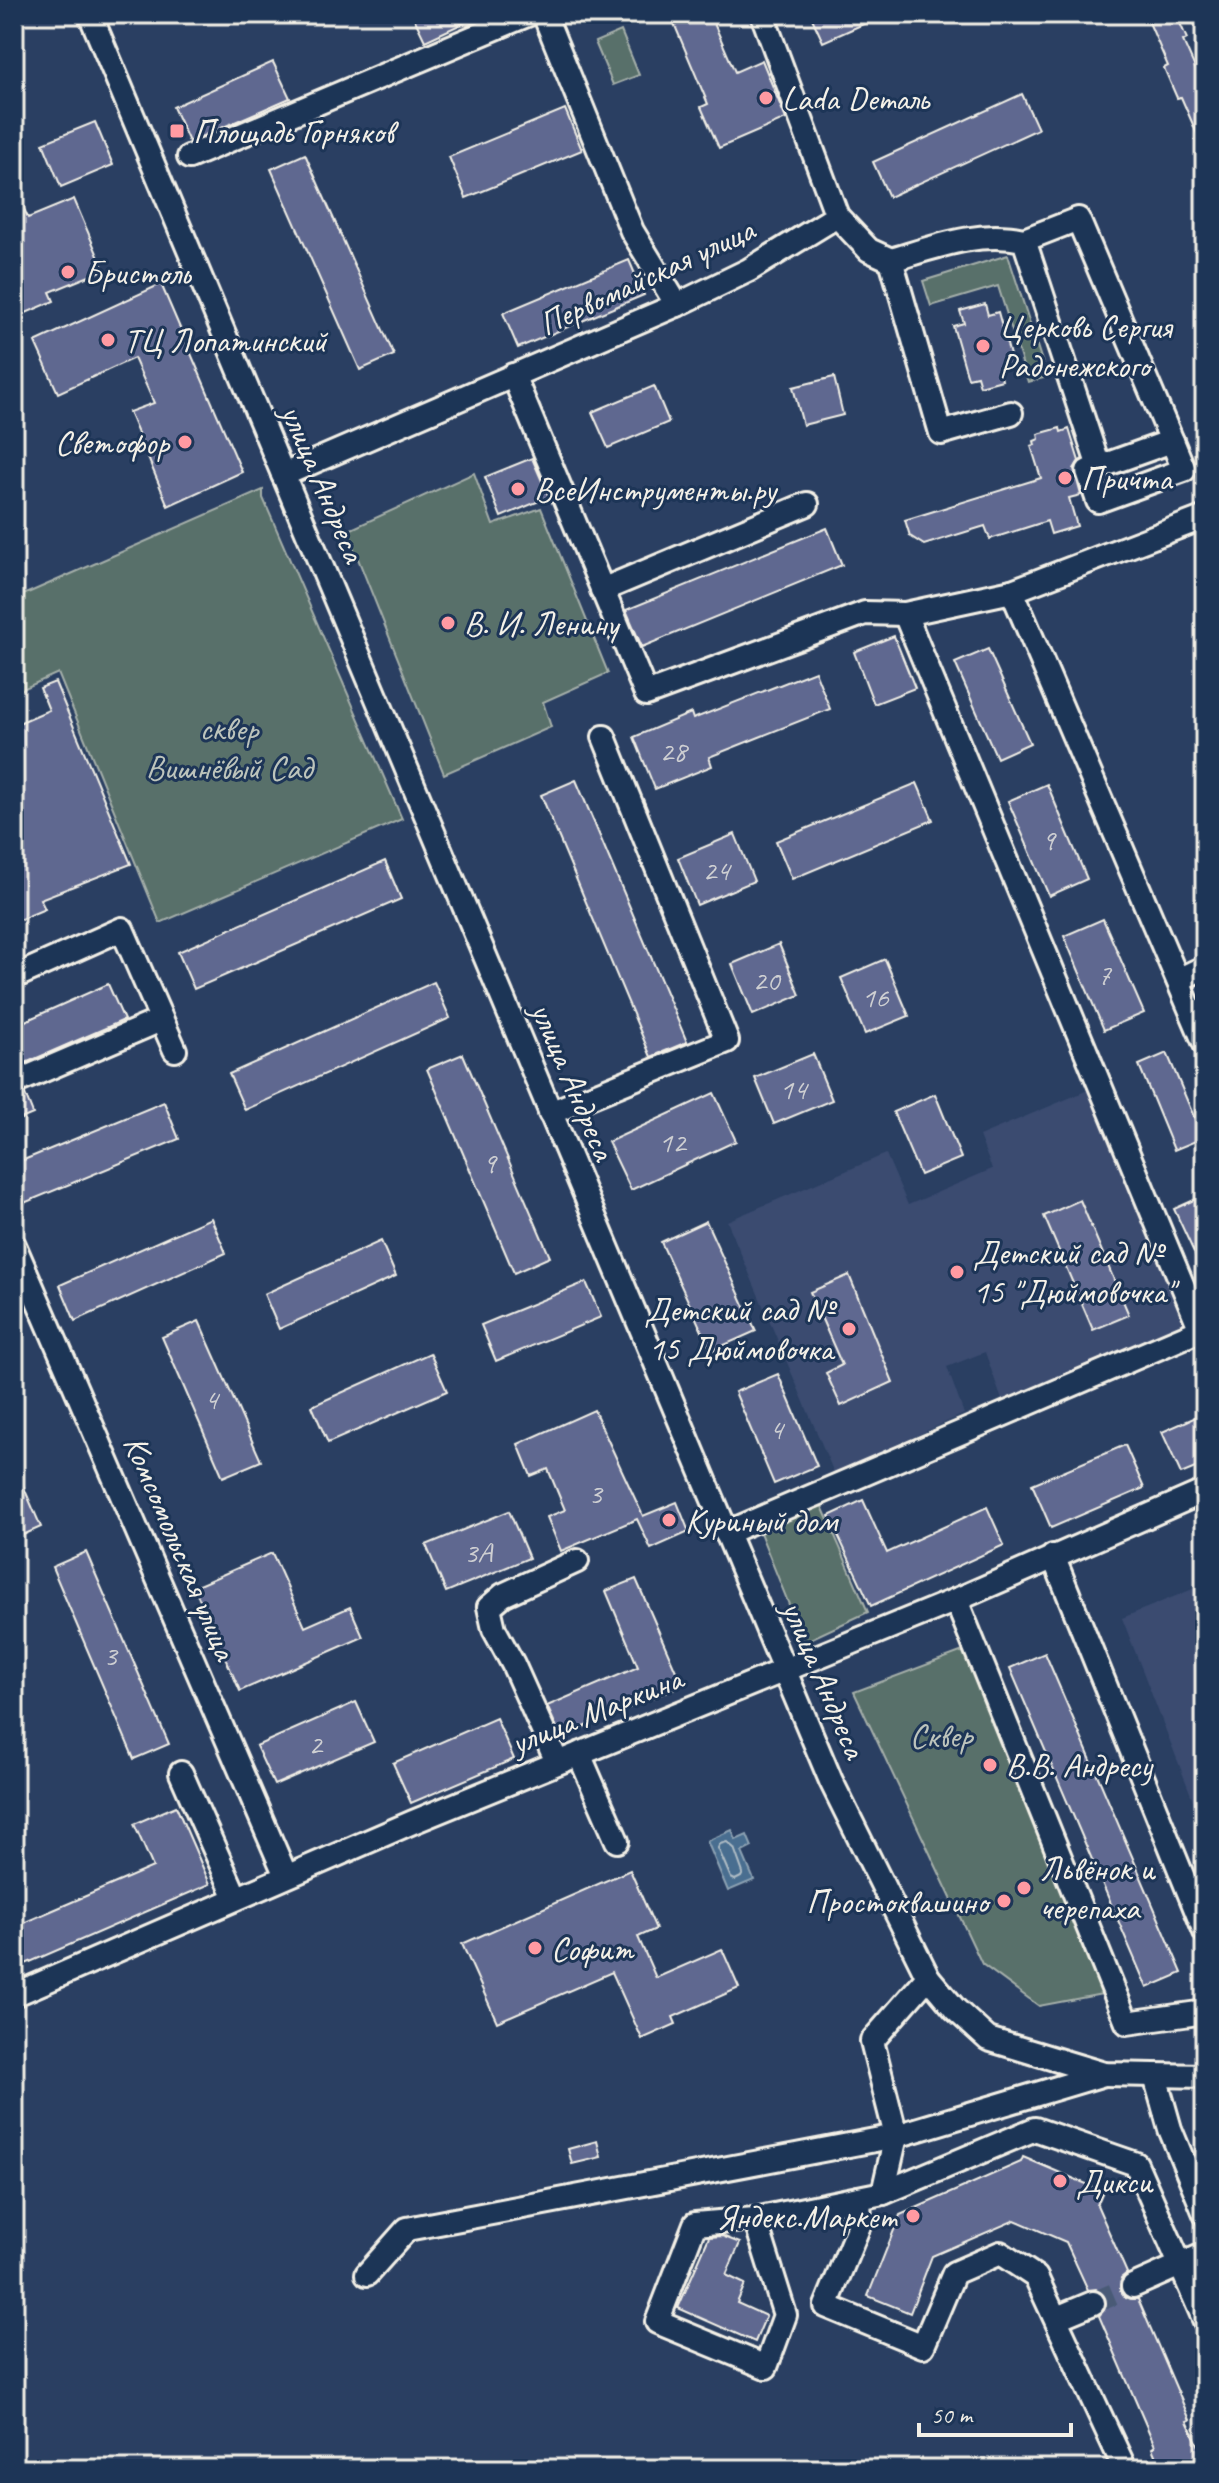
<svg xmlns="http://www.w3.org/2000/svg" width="1219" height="2483" font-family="Caveat,sans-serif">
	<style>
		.built { fill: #3a4b70 }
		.green { fill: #586f6b; stroke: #a6b0aa; stroke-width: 2 }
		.water { fill: #496e90; stroke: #8da2b3; stroke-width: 2 }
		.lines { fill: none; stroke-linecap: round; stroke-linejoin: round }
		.shore { stroke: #b0bdc5; stroke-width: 2 }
		.building { fill: #5e6890; stroke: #f4f1e8; stroke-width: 2 }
		.minor-tunnel { stroke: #485a76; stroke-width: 22; stroke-dasharray: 22 11; stroke-linecap: butt }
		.minor-casing { stroke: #f4f1e8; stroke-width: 28 }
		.minor { stroke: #1d3557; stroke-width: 22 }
		.poi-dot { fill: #ff9aa2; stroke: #1d3557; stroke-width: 3 }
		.labels { text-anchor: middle; stroke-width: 6; stroke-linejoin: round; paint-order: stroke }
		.number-label { font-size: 30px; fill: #cecfd2 }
		.poi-label { font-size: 34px; fill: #f4f1e8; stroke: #1d3557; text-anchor: start }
		.street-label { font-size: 34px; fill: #f4f1e8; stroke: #1d3557 }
		.park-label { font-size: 34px; fill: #bdc4bc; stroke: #1d3557 }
	</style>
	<rect width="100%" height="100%" fill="#2a3f62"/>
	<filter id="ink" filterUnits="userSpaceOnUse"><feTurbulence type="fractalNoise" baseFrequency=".0125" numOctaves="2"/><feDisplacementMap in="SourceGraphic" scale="16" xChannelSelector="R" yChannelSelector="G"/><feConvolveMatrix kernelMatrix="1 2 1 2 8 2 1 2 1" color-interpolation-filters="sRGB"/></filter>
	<g filter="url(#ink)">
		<g class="built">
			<path d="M1088,1090l100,233 -185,80 -18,-51 -38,15 17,47 -130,59 -107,-252 159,-67 22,51 84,-36 -13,-33z"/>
			<path d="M1205,1584v247l-83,-213z"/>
		</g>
		<g class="green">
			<path d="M621,31l18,44 -26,10 -18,-43z"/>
			<path d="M1008,255l39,122 -19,5 -30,-96 -67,20 -8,-25z"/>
			<path d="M474,473l19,52 48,-17 67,165 -65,29 8,25 -107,47 -97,-243z"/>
			<path d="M263,490v8l139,321 -242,104 -102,-250 -44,20v-94z"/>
			<path d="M818,1497l50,115 -64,30 -47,-117z"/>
			<path d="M971,1648l142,344 -74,14 -57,-42 -128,-272z"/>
		</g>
		<path class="water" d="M732,1830l4,10 11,-5 5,12 -10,5 12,28 -26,11 -21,-50z"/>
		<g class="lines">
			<path class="shore" d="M727,1842l7,6 9,25 -2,4 -6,3 -4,-2 -13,-30 2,-4z"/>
		</g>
		<g class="building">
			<path d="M412,14h71l-58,27z"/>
			<path d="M670,14h40l25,58 27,-12 24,59 -67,29 -18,-41 7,-3z"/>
			<path d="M810,14h76l-63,28z"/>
			<path d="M1161,14h15l11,25 -4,2 22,49v62l-24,-55 -4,1 -13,-30 4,-2 -20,-46z"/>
			<path d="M273,62l17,36 -101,44 -16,-35z"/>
			<path d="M1022,94l16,35 -149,68 -16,-35z"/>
			<path d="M565,109l17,41 -116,48 -17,-41z"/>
			<path d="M95,122l18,43 -52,22 -18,-44z"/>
			<path d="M305,154l89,201 -34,15 -89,-201z"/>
			<path d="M14,186l14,32 46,-19 30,71 -54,22 4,9 -35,15 -5,-14z"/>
			<path d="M629,260l15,35 -126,53 -15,-35z"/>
			<path d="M161,284l81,188 -74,34 -39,-94 25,-9 -20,-45 -76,35 -23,-51z"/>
			<path d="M985,304l3,11 10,-3 15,54 -14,3 3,11 -22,6 -3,-10 -9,2 -15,-52 11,-3 -4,-12z"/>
			<path d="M834,377l9,38 -40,10 -10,-38z"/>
			<path d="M654,386l15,36 -61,26 -16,-36z"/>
			<path d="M1060,428l1,4 8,-3 10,32 -5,8 7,26 -12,3 8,28 -26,8 -4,-13 -57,18 -5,-13 -61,19 -14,-9 -5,-16 136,-42 -10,-32 4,-1 -1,-4 5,-2 -1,-5z"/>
			<path d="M532,458l17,39 -48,20 -16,-40z"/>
			<path d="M827,528l15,37 -200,82 -16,-37z"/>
			<path d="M894,636l21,52 -41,16 -20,-52z"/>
			<path d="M988,649l42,94 -33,15 -42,-95z"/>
			<path d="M815,671l15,38 -121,48 3,9 -57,23 -21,-52 57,-24 2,6z"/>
			<path d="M55,682l76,182 -91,35 5,10 -31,13v-197l35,-15 -9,-22z"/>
			<path d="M576,780l111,262 -36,15 -110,-262z"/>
			<path d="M917,783l16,37 -141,59 -16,-38z"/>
			<path d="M1047,784l40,95 -38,17 -41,-95z"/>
			<path d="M735,834l19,47 -57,24 -19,-47z"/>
			<path d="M385,861l16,38 -207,90 -16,-37z"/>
			<path d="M1103,919l41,94 -40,17 -40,-94z"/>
			<path d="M779,944l21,51 -47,20 -21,-51z"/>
			<path d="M885,959l24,57 -44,18 -24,-56z"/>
			<path d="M434,982l16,36 -205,92 -16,-36z"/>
			<path d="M108,984l16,36 -110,48v-42z"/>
			<path d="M1167,1053l36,85 -29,12 -35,-85z"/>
			<path d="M463,1054l87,203 -36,16 -87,-204z"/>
			<path d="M813,1054l19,46 -58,24 -19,-46z"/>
			<path d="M714,1093l22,48 -105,49 -23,-48z"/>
			<path d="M25,1094l8,20 -19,8v-25z"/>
			<path d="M935,1094l26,64 -41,17 -27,-63z"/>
			<path d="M164,1102l15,37 -155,64 -10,-25v-14z"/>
			<path d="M1205,1195v81l-31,-67z"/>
			<path d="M1080,1200l49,115 -36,15 -49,-114z"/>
			<path d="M211,1218l15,35 -151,68 -15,-36z"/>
			<path d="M706,1221l50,110 -45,20 -50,-109z"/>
			<path d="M381,1241l15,35 -117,53 -15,-35z"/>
			<path d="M849,1275l44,107 -52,24 -15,-33 16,-8 -32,-73z"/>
			<path d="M586,1282l15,35 -105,44 -15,-36z"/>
			<path d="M199,1321l62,140 -38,16 -61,-140z"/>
			<path d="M430,1353l17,38 -119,52 -16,-37z"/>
			<path d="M778,1374l39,92 -43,18 -39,-92z"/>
			<path d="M594,1410l49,106 34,-14 12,30 -38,17 -14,-30 -76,32 -14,-34 18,-7 -17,-41 -17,7 -13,-32z"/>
			<path d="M1205,1413v51l-24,10 -19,-42z"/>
			<path d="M1125,1445l19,43 -93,40 -19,-44z"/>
			<path d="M14,1465l27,62 -27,12z"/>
			<path d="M863,1500l24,53 100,-46 17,38 -133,61 -42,-90z"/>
			<path d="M509,1511l20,47 -83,34 -20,-47z"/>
			<path d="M86,1552l83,192 -35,15 -82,-192z"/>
			<path d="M272,1553l33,74 45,-20 13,30 -123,54 -46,-104z"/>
			<path d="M636,1579l46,106 -121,52 -14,-31 91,-39 -32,-76z"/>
			<path d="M1045,1653l137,320 -35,15 -137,-320z"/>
			<path d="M356,1702l18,40 -100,43 -18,-39z"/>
			<path d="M496,1718l18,41 -103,44 -18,-40z"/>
			<path d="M176,1806l34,78 -196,85v-42l139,-60 -19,-43z"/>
			<path d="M630,1870l26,59 -18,8 18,41 66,-29 17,39 -66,29 3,7 -34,15 -30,-67 -115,50 -35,-78z"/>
			<path d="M597,2141l4,16 -29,7 -4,-15z"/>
			<path d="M1023,2157l80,34 -6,14 30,68 -6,5 -1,13 5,7 13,1 52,121 -3,1 18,38v10h-44l-9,-21 3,-2 -56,-130 8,-10 -1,-9 -10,-8 -8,1 -22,-48 -51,-22 -83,36 -22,57 -42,-17 32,-81 121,-53z"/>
			<path d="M722,2236l18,7 -14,32 19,9 -8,19 29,13 -11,26 -77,-34 31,-71z"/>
		</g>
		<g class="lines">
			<path class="minor-tunnel" d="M1093,2303l40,-17"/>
			<defs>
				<g id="minor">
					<path d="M90,14l741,1767 97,196 27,32 33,30 116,35 101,2"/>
					<path d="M544,14l88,217 45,74"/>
					<path d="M189,157l340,-143"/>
					<path d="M837,216l32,34 22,10c44,-13 87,-30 133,-20l75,227 73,-26 -94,-222 -54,21"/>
					<path d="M891,260l50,173 70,-20"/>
					<path d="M513,375l133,319 219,-81 40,1 107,-23 193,-74"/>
					<path d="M1099,467l-11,4 10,30 86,-31 -12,-29"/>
					<path d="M283,475l394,-170 72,-35 88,-54 -75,-202"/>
					<path d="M602,590l205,-86"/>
					<path d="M1012,591l193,453"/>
					<path d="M905,614l296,716"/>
					<path d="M14,977l108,-48 53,121"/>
					<path d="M1178,980l27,-13"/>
					<path d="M14,1083l147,-63"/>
					<path d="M550,1113l177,-72 -123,-304"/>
					<path d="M14,1245l272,631"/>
					<path d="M726,1533l479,-205"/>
					<path d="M1053,1556l152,376"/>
					<path d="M956,1600l171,423 78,-11"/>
					<path d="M579,1754l38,87"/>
					<path d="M557,1762l-44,-98 -19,-35 -5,-22 14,-12 74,-34"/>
					<path d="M181,1773l55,125"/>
					<path d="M14,1995l399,-173 543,-222 249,-109"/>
					<path d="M1155,2076l15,53 35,85"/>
					<path d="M883,2193l152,-64 101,35 69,157"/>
					<path d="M859,2198l1,25 -34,83 97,40 31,-73 46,-20 36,24 89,192"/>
					<path d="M755,2219l-60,5 -38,98 109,45 19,-52 -30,-96 128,-26 13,-57 -24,-95 56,-64"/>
					<path d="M367,2274l40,-45 489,-93 208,-62"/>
					<path d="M1133,2286l72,-32"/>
					<path d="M1057,2318l36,-15"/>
				</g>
			</defs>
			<use href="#minor" class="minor-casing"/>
			<use href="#minor" class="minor"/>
		</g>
	</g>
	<g class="poi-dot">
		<circle cx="766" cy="98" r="8"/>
		<rect x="169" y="123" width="16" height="16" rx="4"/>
		<circle cx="68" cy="272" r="8"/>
		<circle cx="108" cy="340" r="8"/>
		<circle cx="983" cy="346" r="8"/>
		<circle cx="185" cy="442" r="8"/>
		<circle cx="1065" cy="478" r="8"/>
		<circle cx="518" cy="489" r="8"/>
		<circle cx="448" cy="623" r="8"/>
		<circle cx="957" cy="1272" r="8"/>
		<circle cx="849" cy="1329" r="8"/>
		<circle cx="669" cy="1520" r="8"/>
		<circle cx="990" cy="1765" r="8"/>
		<circle cx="1024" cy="1888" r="8"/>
		<circle cx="1004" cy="1901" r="8"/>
		<circle cx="535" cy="1948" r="8"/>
		<circle cx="1060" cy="2181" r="8"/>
		<circle cx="913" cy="2216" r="8"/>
	</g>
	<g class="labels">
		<g class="number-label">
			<text x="673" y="761">28</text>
			<text x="1048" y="850">9</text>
			<text x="716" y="880">24</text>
			<text x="1104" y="984">7</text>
			<text x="766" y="990">20</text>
			<text x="875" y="1007">16</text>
			<text x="793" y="1099">14</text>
			<text x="672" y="1152">12</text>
			<text x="489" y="1173">9</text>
			<text x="211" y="1409">4</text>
			<text x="776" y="1439">4</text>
			<text x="595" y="1503">3</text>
			<text x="478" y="1562">3А</text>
			<text x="110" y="1665">3</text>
			<text x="315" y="1754">2</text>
		</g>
		<g class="poi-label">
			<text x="782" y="110">Lada Dеталь</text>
			<text x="193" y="143">Площадь Горняков</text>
			<text x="84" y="284">Бристоль</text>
			<text x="999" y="338">Церковь Сергия<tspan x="999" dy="39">Радонежского</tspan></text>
			<text x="124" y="352">ТЦ Лопатинский</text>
			<text x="169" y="454" text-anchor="end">Светофор</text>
			<text x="1081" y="490">Причта</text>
			<text x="534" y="501">ВсеИнструменты.ру</text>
			<text x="464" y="635">В. И. Ленину</text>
			<text x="973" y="1264">Детский сад №<tspan x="973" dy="39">15 "Дюймовочка"</tspan></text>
			<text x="833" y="1321" text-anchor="end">Детский сад №<tspan x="833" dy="39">15 Дюймовочка</tspan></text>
			<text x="685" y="1532">Куриный дом</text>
			<text x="1006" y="1777">В.В. Андресу</text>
			<text x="1040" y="1880">Львёнок и<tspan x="1040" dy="39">черепаха</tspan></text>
			<text x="988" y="1913" text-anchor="end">Простоквашино</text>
			<text x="551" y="1960">Софит</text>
			<text x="1076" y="2193">Дикси</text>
			<text x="897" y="2228" text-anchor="end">Яндекс.Маркет</text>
		</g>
		<g class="street-label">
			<text transform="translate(646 276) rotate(-25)" y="12">Первомайская улица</text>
			<text transform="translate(324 483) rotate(67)" y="12">улица Андреса</text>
			<text transform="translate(574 1081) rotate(67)" y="12">улица Андреса</text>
			<text transform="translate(181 1547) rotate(67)" y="12">Комсомольская улица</text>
			<text transform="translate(825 1679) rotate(67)" y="12">улица Андреса</text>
			<text transform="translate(596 1710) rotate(-22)" y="12">улица Маркина</text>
		</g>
		<g class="park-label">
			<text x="229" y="740">сквер<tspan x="229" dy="39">Вишнёвый Сад</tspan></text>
			<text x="941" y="1747">Сквер</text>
		</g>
	</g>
	<rect width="1219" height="2483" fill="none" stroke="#1d3557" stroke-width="48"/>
	<rect x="24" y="24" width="1171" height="2435" fill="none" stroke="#f4f1e8" stroke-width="3" filter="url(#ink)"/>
	<path d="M919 2423v12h152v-12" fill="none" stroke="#f4f1e8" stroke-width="4"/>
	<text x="931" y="2423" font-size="24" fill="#f4f1e8" stroke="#1d3557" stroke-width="6" paint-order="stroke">50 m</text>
</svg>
